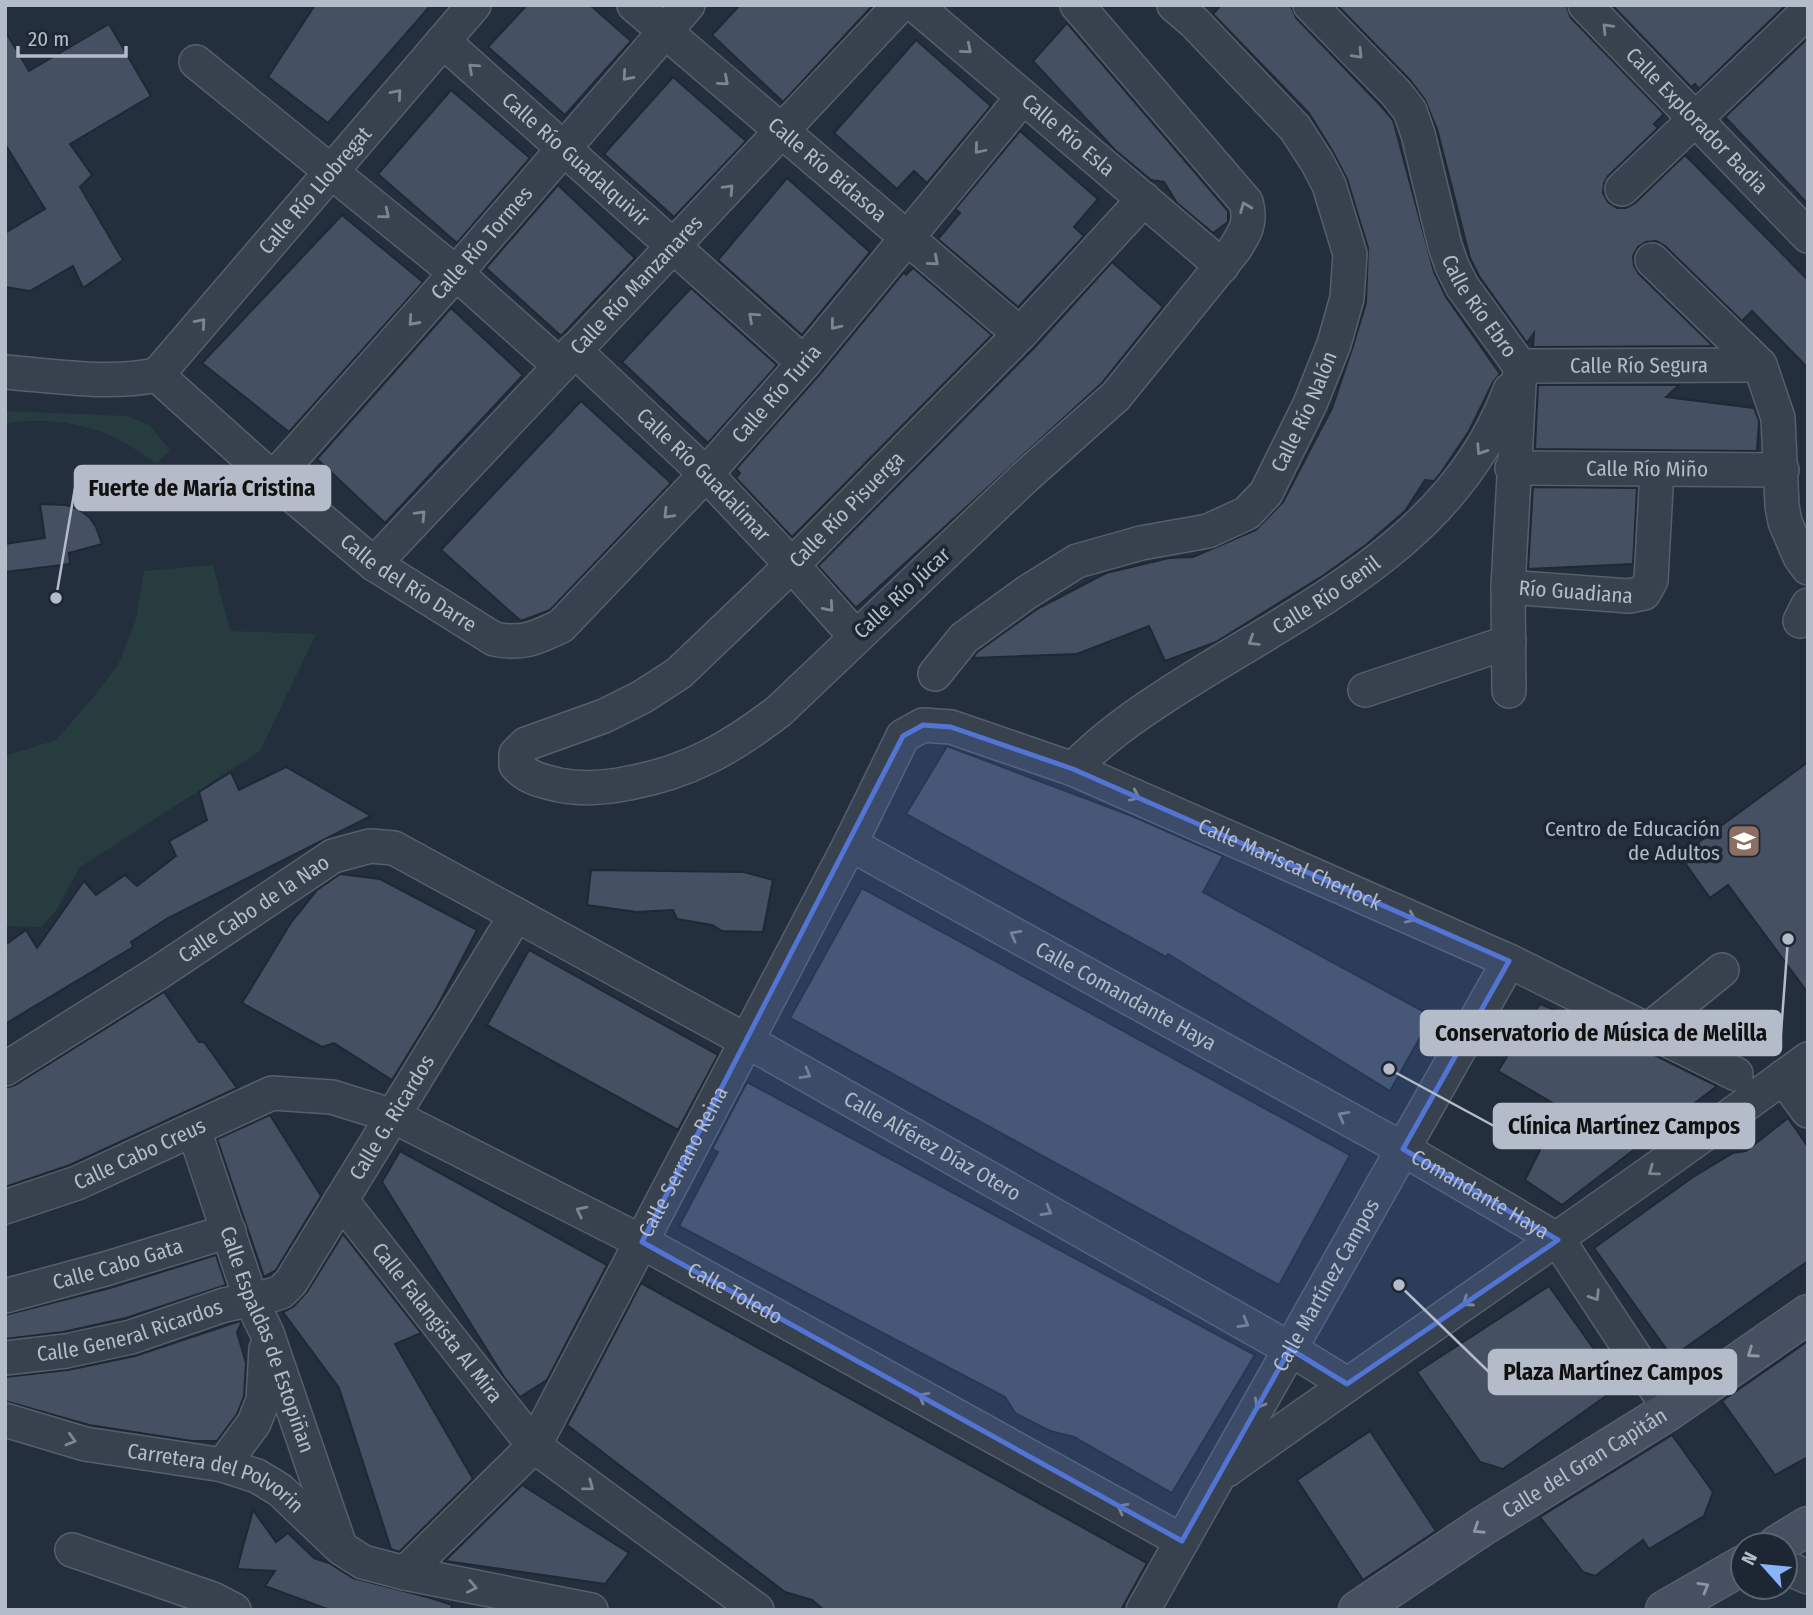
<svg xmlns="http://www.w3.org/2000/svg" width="1813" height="1615" font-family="'Fira Sans Condensed',sans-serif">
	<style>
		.green { fill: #263c3f }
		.building { fill: #455162; stroke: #1f2835; stroke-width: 2 }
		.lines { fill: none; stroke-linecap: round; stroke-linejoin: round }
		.street-casing { stroke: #565f6c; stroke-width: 36 }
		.secondary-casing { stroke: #565f6c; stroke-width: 41 }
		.street { stroke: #38414e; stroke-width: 33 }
		.secondary { stroke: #465061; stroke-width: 38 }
		.oneway { stroke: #7c8592 }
		.oneway2 { stroke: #8e96a5 }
		.marked { fill: #5274d3; fill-opacity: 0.2; stroke: #5274d3; stroke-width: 5; stroke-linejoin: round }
		.labels { text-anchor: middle; stroke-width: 7; stroke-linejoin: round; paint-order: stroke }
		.street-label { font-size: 21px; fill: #b4bcc9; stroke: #1d2633 }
		.poi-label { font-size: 21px; fill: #b4bcc9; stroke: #1d2633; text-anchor: end }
		.leader { fill: none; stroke: #b4bcc9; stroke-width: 2.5 }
		.callout-dot { fill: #b4bcc9; stroke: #1d2633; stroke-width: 2.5 }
		.callout { fill: #b4bcc9; stroke: #b4bcc9; stroke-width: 2.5 }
		.callout-label { font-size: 23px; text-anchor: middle; font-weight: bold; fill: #111 }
	</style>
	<rect width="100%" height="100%" fill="#242f3e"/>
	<g class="green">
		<path d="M5,411l122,5 22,9 21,25 -13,13c-16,-9 -31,-21 -48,-28 -31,-13 -71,-18 -104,-11z"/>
		<path d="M213,565l17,66 86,3 -56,117 -181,117 -23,43 -15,16 -33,-1 -3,-2v-168l51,-16 35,-40 27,-35 18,-45 8,-49z"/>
	</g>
	<g class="building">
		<path d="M315,5h116l-103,118 -60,-46z"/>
		<path d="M527,5h63l41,36 -66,74 -77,-68z"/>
		<path d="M740,5h133l-90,97 -71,-67z"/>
		<path d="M1221,5h70l5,13 85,88 12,14 41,152 12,25 54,77 -7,8 -24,49 -29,43 -6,7 -9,-1 -20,31 -38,33 -43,31 -108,67 -51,19 -16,-35 -72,28 -104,4 4,-6 60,-43 69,-36 63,-15 24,-1 63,-27 27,-28 49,-94 20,-59 14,-46 2,-55 -21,-69 -14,-27 -24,-39 -96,-99z"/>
		<path d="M1337,5h229l5,13 93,96 -10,10 4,4 -50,48 -4,7 -1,10 5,9 9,6h9l9,-5 50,-48 123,125v88l-56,-57 -10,10 -77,-75 -9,-5 -10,1 -8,5 -5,9 1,10 5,8 74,72 -180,1 1,-14 -7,10 -48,-67 -9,-18 -33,-129 -12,-29 -15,-20z"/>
		<path d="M1612,5h174l-87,84 -4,-5 -4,3z"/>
		<path d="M1067,23l161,188v11l-15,11 -36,-30 -13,-21 -13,-2 -36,-30 -82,-89z"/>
		<path d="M109,24l42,72 -81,48 22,31 -12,12 43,73 -40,28 -10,-22 -43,25 -25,-4v-54l40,-24 -40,-65v-113l24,40z"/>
		<path d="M1808,38v166l-83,-87z"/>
		<path d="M916,40l75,66 -64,77 -13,-12 -17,18 -63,-56z"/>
		<path d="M673,77l73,64 -72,76 -70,-63z"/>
		<path d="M451,90l79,68 -73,85 -79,-69z"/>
		<path d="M1020,131l78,68 -24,28 10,9 -66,71 -80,-68 22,-26 -5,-4z"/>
		<path d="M787,178l83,74 -68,83 -84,-75z"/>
		<path d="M558,185l77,73 -74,78 -75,-68z"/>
		<path d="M342,215l81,67 -134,150 -87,-69z"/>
		<path d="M1112,262l51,45 -61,76 -246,225 -38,-42 216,-218z"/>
		<path d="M913,268l79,67 -200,202 -56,-59 4,-5 -4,-4 83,-94 85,-103 2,3z"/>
		<path d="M691,288l86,77 -69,78 -86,-81z"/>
		<path d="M451,308l72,67 -138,148 -68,-64z"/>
		<path d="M1538,385h141l-13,12 88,11 5,13 -2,30 -222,-2z"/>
		<path d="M581,401l90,82 -121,127 -29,11 -80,-71z"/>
		<path d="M1533,487l104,1 -4,76 -105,5z"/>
		<path d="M40,504l26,1 12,4 11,8 7,10 6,17 -33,9 1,11 -65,8v-28l40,-6z"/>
		<path d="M947,746l185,70 91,40 -20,36 229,124 -42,75 -222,-137 -2,3 -260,-143z"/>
		<path d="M1808,762v231l-80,-108 -18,13 -30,-42z"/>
		<path d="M286,767l85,49 -203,102 -37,24 2,5 -128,77v-79l21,-15 11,18 47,-67 12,14 29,-20 12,11 39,-30 -7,-15 38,-21 -8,-28 32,-20 8,18z"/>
		<path d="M591,870l153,2 29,8 -10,52 -41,-1 -10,-6 -35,-6 -4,-9 -37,2 -49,-7z"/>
		<path d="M340,874l40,5 97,51 -40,77 -45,73 -58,-37 -12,4 -80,-44 48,-79 27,-34z"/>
		<path d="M862,888l488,267 -71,130 -489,-267z"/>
		<path d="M529,950l189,105 -40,75 -191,-105z"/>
		<path d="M164,992l35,50h5l33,46 -167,77 -65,22v-99l10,-3z"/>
		<path d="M1540,1004l68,28 109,54 -155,119 -37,-25 36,-72 -63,-37z"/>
		<path d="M747,1082l508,273 -83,138 -98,-56 -24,-6 -35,-18 -10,-16 -326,-171 39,-74 -6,-3z"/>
		<path d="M270,1115l51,81 -45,74 -12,7 -47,-138z"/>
		<path d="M1788,1118l20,29v114l-136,96 -78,-109 99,-71 40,-24 13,-2z"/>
		<path d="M400,1151l207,114 -60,115 -27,17 -16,-20 -122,-195z"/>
		<path d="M343,1234l78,99 -26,11 78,135 -74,73 -8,-3 -52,-161 -56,-76 11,-6 13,-14z"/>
		<path d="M216,1255l10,30 -100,33 -63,14 -58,7v-24l105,-27z"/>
		<path d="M641,1283l506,280 -26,47h-297l-12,-10 -27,-8 -218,-167z"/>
		<path d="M1549,1286l64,90 -7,20 -103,73 -23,-7 -63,-90z"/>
		<path d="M240,1321l1,3 -4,8 9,31 -2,33 -7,18 -20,27h-25l-103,-16 -84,-24v-24l63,-7 67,-14z"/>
		<path d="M1808,1341v116l-33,18 -53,-74z"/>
		<path d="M1370,1431l66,100 -73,49 -66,-100z"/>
		<path d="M1672,1435l41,57 -9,24 -55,33 -6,-9 -48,36 -12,-4 -43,-55z"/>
		<path d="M522,1485l107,68 -24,31 -160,-23z"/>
		<path d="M253,1510l23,32 12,-9 26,25 15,5 24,15 78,20 21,7 -1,5h-121l-65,-24 10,-15 -38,-2z"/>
	</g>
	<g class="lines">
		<defs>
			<g id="street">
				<path id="s1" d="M634,5l386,329"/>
				<path id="s2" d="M915,5l307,261"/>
				<path id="s3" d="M1077,5l169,197c6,20 -1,31 -12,48l-118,146 -92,82 -245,233c-48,37 -90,61 -150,72 -24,5 -46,7 -70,2 -17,-4 -32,-7 -43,-20v-11l10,-10 78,-28 38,-19 37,-24 113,-108 228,-231 124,-135"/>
				<path id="s4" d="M1310,5l86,88 14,18 8,23 27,112 7,20 10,20 58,80 -12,221 1,104"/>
				<path id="s5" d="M1585,5l223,231"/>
				<path id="s6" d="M443,41l361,322"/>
				<path d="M196,62l260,211 104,93"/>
				<path d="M1622,189l186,-178"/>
				<path d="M1652,260l108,105 18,53 4,88 3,16 15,35 8,11"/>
				<path id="s7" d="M574,350l132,124 86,91 64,72"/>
				<path id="s8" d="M1520,366l240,-1"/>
				<path d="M5,372c51,4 102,13 152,3"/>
				<path id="s9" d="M157,375l116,104 101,85 120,75c28,6 42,-1 67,-13l145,-152 98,-111 219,-266"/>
				<path id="s10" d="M157,375l317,-370"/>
				<path id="s11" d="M1512,468l270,2"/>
				<path id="s12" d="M273,479l183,-206 232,-268"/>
				<path id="s13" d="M374,564l526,-559"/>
				<path id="s14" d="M1508,587l121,9 15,-3 7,-13 6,-110"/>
				<path d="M1800,621l8,-16"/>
				<path id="s15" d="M935,674l29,-36 62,-45 51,-32 64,-18 67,-12 39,-18 19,-20 44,-89 24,-60 13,-46 3,-44 -21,-69 -12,-23 -22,-34 -100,-105 -21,-18"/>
				<path d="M1365,690l144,-48"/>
				<path id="s16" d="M1073,769c35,-37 79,-65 122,-92 124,-77 261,-141 315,-287"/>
				<path id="s17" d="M850,844l553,305 155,91 112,170"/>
				<path d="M1648,1030l74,-60"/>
				<path id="s18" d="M5,1069l153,-96 175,-117 37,-10 24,2 353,193 543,308 57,35"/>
				<path d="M1783,1077l25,34"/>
				<path id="s19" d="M194,1130l57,170 16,33 72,210"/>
				<path id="s20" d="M341,1200l193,246 223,164"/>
				<path id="s21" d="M5,1207l72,-24 195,-90 60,4 61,19 249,126 540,299"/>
				<path id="s22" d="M5,1296l100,-27 124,-38"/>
				<path id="s23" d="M5,1358l61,-7 65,-14 93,-32 45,-9 12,-4 10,-10 225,-367"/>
				<path id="s24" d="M5,1420l80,24 138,21 34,11 23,14 61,58 22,14 42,11 186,37"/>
				<path d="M223,1465l31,-42 9,-23 3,-51"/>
				<path d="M1227,1470c193,-138 390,-270 581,-411"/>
				<path d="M72,1550l141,49 21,11"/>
				<path d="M1785,1567l23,10"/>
				<path id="s25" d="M405,1573l129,-127 316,-602 53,-108 20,-11 28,2 122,42 436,192 227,113"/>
				<path id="s26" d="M1143,1610l366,-649"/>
			</g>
			<g id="secondary">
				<path d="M1777,1545l31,-19"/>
				<path id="s27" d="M1358,1610l125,-84 187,-116 138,-96"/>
				<path d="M1665,1610l78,-45"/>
			</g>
		</defs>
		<use href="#street" class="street-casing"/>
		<use href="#secondary" class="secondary-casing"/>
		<use href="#street" class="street"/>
		<use href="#secondary" class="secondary"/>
	</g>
	<defs><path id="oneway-chevron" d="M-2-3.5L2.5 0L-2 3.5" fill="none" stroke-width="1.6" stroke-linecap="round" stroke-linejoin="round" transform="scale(1.75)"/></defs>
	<g class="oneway">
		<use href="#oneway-chevron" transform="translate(1607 28) rotate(-134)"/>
		<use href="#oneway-chevron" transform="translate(967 49) rotate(40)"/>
		<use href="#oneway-chevron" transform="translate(1358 54) rotate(46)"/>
		<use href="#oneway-chevron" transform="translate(473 68) rotate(-138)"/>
		<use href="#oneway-chevron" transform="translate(627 76) rotate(131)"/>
		<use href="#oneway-chevron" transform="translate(724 81) rotate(41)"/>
		<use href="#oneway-chevron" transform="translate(397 94) rotate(-49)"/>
		<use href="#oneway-chevron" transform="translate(979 149) rotate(130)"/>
		<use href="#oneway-chevron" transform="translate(729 189) rotate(-47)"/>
		<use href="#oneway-chevron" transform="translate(1245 207) rotate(-112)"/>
		<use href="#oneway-chevron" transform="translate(385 214) rotate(39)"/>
		<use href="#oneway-chevron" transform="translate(934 261) rotate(41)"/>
		<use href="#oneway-chevron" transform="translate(753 317) rotate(-138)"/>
		<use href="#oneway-chevron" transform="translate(413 321) rotate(132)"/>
		<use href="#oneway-chevron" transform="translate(201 323) rotate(-49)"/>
		<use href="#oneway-chevron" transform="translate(835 325) rotate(129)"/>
		<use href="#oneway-chevron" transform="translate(1481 450) rotate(123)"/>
		<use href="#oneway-chevron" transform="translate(668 514) rotate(134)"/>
		<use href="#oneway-chevron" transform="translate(421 515) rotate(-47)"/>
		<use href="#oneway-chevron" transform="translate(829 607) rotate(49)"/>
		<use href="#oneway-chevron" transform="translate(1253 641) rotate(148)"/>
		<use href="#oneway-chevron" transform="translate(1135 796) rotate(24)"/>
		<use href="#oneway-chevron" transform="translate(1411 918) rotate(24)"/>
		<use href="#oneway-chevron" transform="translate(1015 935) rotate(-151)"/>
		<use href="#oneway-chevron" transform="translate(806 1074) rotate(30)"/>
		<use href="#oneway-chevron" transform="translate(1343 1116) rotate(-151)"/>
		<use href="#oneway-chevron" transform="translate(1653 1171) rotate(144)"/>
		<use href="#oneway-chevron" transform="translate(581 1211) rotate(-153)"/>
		<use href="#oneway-chevron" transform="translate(1047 1211) rotate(30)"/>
		<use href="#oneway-chevron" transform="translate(1595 1296) rotate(57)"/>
		<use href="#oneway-chevron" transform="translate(1467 1302) rotate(145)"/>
		<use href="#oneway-chevron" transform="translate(1244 1323) rotate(30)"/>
		<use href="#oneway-chevron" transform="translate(923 1397) rotate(-151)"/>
		<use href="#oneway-chevron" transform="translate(1259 1404) rotate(120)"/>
		<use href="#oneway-chevron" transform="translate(71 1440) rotate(16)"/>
		<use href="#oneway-chevron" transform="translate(589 1486) rotate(36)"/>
		<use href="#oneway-chevron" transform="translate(1122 1508) rotate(-151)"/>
		<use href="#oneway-chevron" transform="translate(472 1587) rotate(11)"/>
	</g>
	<g class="oneway2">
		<use href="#oneway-chevron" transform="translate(1752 1353) rotate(145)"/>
		<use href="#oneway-chevron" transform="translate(1478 1529) rotate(147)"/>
		<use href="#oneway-chevron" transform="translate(1704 1587) rotate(-30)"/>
	</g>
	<path class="marked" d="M923,725l28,2 122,42 436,192 -106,188 155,91 -211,144 -57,-35 -108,192 -540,-299 261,-506z"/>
	<defs>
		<symbol id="school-square" viewBox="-11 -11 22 22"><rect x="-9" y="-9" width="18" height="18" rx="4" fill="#8d6e63" stroke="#1d2633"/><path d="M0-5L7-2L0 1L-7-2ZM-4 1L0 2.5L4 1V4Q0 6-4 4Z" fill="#fff"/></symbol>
	</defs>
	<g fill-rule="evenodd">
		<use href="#school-square" x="1725" y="822" width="38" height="38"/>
	</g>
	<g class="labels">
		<g class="street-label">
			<text dy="7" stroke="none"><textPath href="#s5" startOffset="161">Calle Explorador Badia</textPath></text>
			<text dy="7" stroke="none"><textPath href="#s2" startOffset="201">Calle Río Esla</textPath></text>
			<text dy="7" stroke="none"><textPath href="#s6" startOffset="178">Calle Río Guadalquivir</textPath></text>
			<text dy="7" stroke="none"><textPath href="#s1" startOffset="254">Calle Río Bidasoa</textPath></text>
			<text dy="7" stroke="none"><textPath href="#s10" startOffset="243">Calle Río Llobregat</textPath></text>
			<text dy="7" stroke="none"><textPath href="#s12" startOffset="315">Calle Río Tormes</textPath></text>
			<text dy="7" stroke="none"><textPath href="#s13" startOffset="383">Calle Río Manzanares</textPath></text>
			<text dy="7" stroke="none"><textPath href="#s4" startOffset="355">Calle Río Ebro</textPath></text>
			<text dy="7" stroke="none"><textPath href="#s8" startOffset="119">Calle Río Segura</textPath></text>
			<text dy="7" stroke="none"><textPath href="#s9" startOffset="816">Calle Río Turia</textPath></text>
			<text dy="7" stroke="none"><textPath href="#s15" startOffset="478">Calle Río Nalón</textPath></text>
			<text dy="7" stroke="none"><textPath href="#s11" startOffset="135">Calle Río Miño</textPath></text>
			<text dy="7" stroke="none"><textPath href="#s7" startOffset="180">Calle Río Guadalimar</textPath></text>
			<text dy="7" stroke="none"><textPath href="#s3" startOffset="1676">Calle Río Pisuerga</textPath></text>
			<text dy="7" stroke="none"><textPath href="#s9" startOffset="327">Calle del Río Darre</textPath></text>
			<text dy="7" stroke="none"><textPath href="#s14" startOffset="68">Río Guadiana</textPath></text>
			<text transform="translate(902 593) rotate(-43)" y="7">Calle Río Júcar</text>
			<text dy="7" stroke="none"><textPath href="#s16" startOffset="308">Calle Río Genil</textPath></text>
			<text dy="7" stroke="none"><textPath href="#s25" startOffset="1398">Calle Mariscal Cherlock</textPath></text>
			<text dy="7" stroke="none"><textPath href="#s18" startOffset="296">Calle Cabo de la Nao</textPath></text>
			<text dy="7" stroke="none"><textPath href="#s17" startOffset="315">Calle Comandante Haya</textPath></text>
			<text dy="7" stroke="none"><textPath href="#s23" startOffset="492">Calle G. Ricardos</textPath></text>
			<text dy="7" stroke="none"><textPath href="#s18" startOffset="1069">Calle Alférez Díaz Otero</textPath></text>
			<text dy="7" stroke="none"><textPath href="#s21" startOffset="145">Calle Cabo Creus</textPath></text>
			<text dy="7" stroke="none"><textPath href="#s25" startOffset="502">Calle Serrano Reina</textPath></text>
			<text dy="7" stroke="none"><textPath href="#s17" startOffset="721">Comandante Haya</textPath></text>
			<text dy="7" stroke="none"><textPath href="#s22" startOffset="117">Calle Cabo Gata</textPath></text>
			<text dy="7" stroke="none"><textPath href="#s26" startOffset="373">Calle Martínez Campos</textPath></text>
			<text dy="7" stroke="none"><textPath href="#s21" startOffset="800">Calle Toledo</textPath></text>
			<text dy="7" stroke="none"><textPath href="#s20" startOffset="156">Calle Falangista Al Mira</textPath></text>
			<text dy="7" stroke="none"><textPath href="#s23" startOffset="128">Calle General Ricardos</textPath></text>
			<text dy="7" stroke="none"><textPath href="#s19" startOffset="222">Calle Espaldas de Estopiñan</textPath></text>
			<text dy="7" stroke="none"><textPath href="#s27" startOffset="270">Calle del Gran Capitán</textPath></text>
			<text dy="7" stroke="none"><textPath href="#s24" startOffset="220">Carretera del Polvorin</textPath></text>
		</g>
		<g class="poi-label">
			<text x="1720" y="836">Centro de Educación<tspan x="1720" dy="24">de Adultos</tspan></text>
		</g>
	</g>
	<path class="leader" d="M56 598L75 488M1788 939L1781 1033M1389 1069L1494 1126M1399 1285L1489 1372"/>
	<g class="callout-dot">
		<circle cx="56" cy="598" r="7"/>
		<circle cx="1788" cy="939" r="7"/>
		<circle cx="1389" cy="1069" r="7"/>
		<circle cx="1399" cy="1285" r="7"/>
	</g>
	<g class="callout">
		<rect x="75" y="466" width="255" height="44" rx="7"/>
		<rect x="1421" y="1011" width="360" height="44" rx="7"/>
		<rect x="1494" y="1104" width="260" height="44" rx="7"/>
		<rect x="1489" y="1350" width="247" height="44" rx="7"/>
	</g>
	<g class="callout-label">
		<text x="202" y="496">Fuerte de María Cristina</text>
		<text x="1601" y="1041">Conservatorio de Música de Melilla</text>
		<text x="1624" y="1134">Clínica Martínez Campos</text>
		<text x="1613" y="1380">Plaza Martínez Campos</text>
	</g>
	<rect width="1813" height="1615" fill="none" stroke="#b4bcc9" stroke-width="14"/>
	<g transform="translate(1764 1566) rotate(297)"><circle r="33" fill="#1d2633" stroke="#59626f" stroke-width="2"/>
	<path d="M0-5L12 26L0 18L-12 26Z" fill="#8ab4f8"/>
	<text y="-10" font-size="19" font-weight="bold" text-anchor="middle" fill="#b4bcc9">N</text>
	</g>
	<path d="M18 46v10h108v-10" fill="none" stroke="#b4bcc9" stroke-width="3.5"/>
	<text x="28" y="46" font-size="21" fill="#b4bcc9" stroke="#1d2633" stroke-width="5" paint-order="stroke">20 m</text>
</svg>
